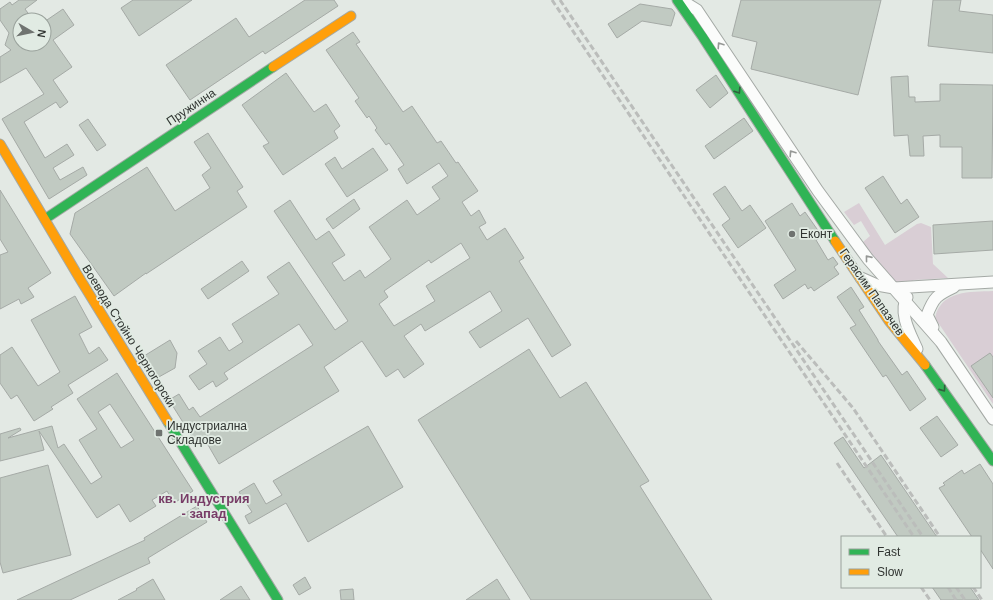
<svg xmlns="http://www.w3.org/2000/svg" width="993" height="600" font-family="Arial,sans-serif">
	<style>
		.green { fill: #d9ced5 }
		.building { fill: #c1cac2; stroke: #a5aaa6; fill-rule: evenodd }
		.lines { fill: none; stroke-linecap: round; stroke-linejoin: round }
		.street-casing { stroke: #a4a9a5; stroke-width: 13 }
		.fast-casing { stroke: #a4a9a5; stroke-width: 11 }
		.slow-casing { stroke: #a4a9a5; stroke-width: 11 }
		.street { stroke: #fbfcfb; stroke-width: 11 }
		.fast { stroke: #30b455; stroke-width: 9 }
		.slow { stroke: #ff9f0a; stroke-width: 9 }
		.rail { stroke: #bbbdbb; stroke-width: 3; stroke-dasharray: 6 3; stroke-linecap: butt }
		.oneway { stroke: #969896 }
		.oneway2 { stroke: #30613e }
		.poi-dot { fill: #6f7370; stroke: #e1ebe3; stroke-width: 1.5 }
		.labels { text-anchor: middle; stroke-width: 3.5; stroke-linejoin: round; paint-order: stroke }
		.street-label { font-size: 12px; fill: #303431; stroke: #e1ebe3 }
		.poi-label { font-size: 12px; fill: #303431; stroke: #e1ebe3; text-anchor: start }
		.neighbourhood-label { font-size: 13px; font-weight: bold; fill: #783d67; stroke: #e1ebe3 }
	</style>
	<rect width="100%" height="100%" fill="#e3e9e4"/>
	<g class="green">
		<path d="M859,203l26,42 32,-21 4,-1 10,4 2,37 15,14 -34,2 -7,5 -10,-1 -10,-6 -24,-36 7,-6 -9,-15 -7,4 -10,-13z"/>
		<path d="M993,291v113l-58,-86c6,-28 35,-26 58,-27z"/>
	</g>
	<g class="building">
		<path d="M19,0h18l-12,9 8,11h-13v24h24v-22l19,-13 11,16 -21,15 19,27 -19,13 15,22 -8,6 -4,-6 -32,20 21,36 22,-14 7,11 -21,13 7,12 23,-13 4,8 -38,24 -47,-80 42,-25 -18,-26 -26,15v-26l11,-7 -6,-5 4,-12 -9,-13v-11l10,-7 2,3z"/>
		<path d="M133,0h59l-53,36 -18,-28z"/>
		<path d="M305,0h29l4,6 -73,48 -2,-3 -73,49 -24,-35 70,-47 13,19z"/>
		<path d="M741,0h140l-23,95 -107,-26 6,-27 -25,-6z"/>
		<path d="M933,0h28l-2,11 34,4v38l-65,-7z"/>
		<path d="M640,4l32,5 3,4 -4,13 -29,-5 -25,17 -9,-14z"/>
		<path d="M353,32l7,10 -4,2 47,68 9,-6 25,37 4,-2 15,22 2,-1 20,29 -16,11 9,14 8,-6 7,13 -7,4 8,13 18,-12 19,30 -5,3 52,84 -19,12 -24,-39 -48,30 -11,-16 33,-21 -12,-20 -65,40 -4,-7 -17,12 20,28 -20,14 -6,-9 -12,8 -24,-36 -38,26 15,24 -120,73 -15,-26 -8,5 -27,-43 10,-6 10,16 4,-3 7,10 113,-72 -14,-21 -75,49 4,6 -12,8 -3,-6 -14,9 -10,-14 18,-12 -9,-13 22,-14 9,14 14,-9 -11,-18 47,-30 -12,-17 22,-15 46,68 13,-9 -74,-110 16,-11 26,40 13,-9 16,24 -13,8 12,18 16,-11 5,8 26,-19 -22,-32 38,-27 10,15 23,-16 -8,-12 16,-11 -9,-13 -32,21 -9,-15 6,-4 -15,-22 -3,2 -11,-15 2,-2 -8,-12 -2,2 -12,-17 4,-3 -33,-48zM461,243l9,15 -44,28 9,15 -41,25 -15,-22 9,-7 -4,-6 45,-31 2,3z"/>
		<path d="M286,73l28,39 12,-8 14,22 -6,5 4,7 -55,37 -20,-29 6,-3 -27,-38z"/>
		<path d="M716,75l12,18 -18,15 -14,-18z"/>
		<path d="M908,76l1,21h6v5l25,-1v-17l53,1 -1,93h-30v-31h-22v-12l-17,1 1,20h-14l-2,-21 -14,1 -3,-59z"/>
		<path d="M744,118l9,13 -39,28 -9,-13z"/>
		<path d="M88,119l18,26 -9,6 -18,-26z"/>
		<path d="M208,133l35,54 -6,4 10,16 -101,67v-1l-32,23 -44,-62 5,-21 72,-46 28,44 35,-23 -8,-13 9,-7 -17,-26z"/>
		<path d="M373,148l15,22 -41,27 -22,-33 10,-7 7,12z"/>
		<path d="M883,176l18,28 6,-5 12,18 -24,16 -30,-45z"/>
		<path d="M725,186l17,25 8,-6 16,23 -28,20 -16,-23 8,-6 -17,-25z"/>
		<path d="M0,190l51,83 -23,15 6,9 -13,7 -2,-5 -19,10v-54l8,-3 -8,-13z"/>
		<path d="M354,199l6,10 -27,20 -7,-10z"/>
		<path d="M792,203l8,13 5,-4 12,17 4,8 -5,3 12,20 5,-3 5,7 -4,3 5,7 -25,17 -3,-4 -3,2 -3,-5 -22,15 -9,-14 22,-15 -31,-49z"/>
		<path d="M993,221v29l-59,4 -1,-29z"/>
		<path d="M242,261l7,10 -41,28 -7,-10z"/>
		<path d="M851,287l13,20 -5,3 19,30v1l24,34 5,-4 19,28 -16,12 -24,-36 -3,2 -33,-49 6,-3 -19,-28z"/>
		<path d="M75,296l17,31 -13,7 10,20 10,-7 9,13 -40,25 5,8 -22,14 2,2 -19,12 -17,-26 -6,4 -11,-16v-28l12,-8 26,39 22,-14 -29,-52z"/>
		<path d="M170,340l7,13 -2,15 -18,10 -13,-22z"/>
		<path d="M529,349l31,49 26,-16 63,99 -9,5 72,114h-181l-113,-180z"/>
		<path d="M990,353l3,4v41l-22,-32z"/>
		<path d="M117,373l76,118 -19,12 -7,-12 -15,9 4,6 -26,16 -11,-18 -22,14 -58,-87 5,19 -44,11v-27l20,-6 1,2 -13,8 44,-12 6,22 6,-4 27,40 11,-7 -23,-37 18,-11 -20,-30zM110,404l24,36 -13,8 -23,-36z"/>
		<path d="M937,416l21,29 -17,12 -21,-29z"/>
		<path d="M368,426l35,61 -95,55 -22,-39 -37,21 -4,-8 7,-4 -13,-20 15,-9 12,21 16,-9 -9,-14z"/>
		<path d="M843,437l21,31 17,-13 56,82h-39l-64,-94z"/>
		<path d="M980,464l13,20v85l-13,-20v-12h-8l-33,-49 6,-3 -2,-2 19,-13 2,4z"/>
		<path d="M48,465l23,90 -68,18 -3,-11v-84z"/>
		<path d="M197,506l10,16 -59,36 2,5 -80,37h-53l128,-60 -1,-2z"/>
		<path d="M305,577l6,11 -12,7 -6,-10z"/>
		<path d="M153,579l12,21h-47l19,-10 -1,-1z"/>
		<path d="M497,579l13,21h-44z"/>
		<path d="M241,586l9,14h-30z"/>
		<path d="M932,587h38l9,13h-38z"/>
		<path d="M353,589l1,11h-13l-1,-10z"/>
	</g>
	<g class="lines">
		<defs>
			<g id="street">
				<path d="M681,0l16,10 121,181 50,68 73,83 52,77"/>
				<path d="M861,278l16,7 17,3 99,-6"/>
				<path d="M907,297c-9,16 4,38 10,52"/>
				<path d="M933,327l-6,-12c7,-18 10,-20 27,-28"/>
			</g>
			<g id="fast">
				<path d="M677,0l25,36 133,205"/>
				<path d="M45,219l228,-152"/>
				<path d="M925,365l68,96"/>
				<path d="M168,422l110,178"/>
			</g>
			<g id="slow">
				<path d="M273,67l78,-51"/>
				<path d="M0,144l80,135 88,143"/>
				<path d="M835,241l54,80 36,44"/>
			</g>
		</defs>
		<use href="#street" class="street-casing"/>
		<use href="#fast" class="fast-casing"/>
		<use href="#slow" class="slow-casing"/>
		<use href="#street" class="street"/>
		<use href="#fast" class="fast"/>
		<use href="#slow" class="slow"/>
		<g class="rail">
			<path d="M552,0l362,537"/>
			<path d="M560,0l363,537"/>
			<path d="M796,341l57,67 87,129"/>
			<path d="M837,463l50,74"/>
			<path d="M921,587l9,13"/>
			<path d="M948,587l8,13"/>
			<path d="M956,587l9,13"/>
			<path d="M973,587l9,13"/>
		</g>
	</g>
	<defs><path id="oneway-chevron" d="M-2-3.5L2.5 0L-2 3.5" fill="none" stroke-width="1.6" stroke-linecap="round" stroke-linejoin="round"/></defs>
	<g class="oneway">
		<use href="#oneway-chevron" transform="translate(720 45) rotate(-124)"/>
		<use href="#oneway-chevron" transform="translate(792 153) rotate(-124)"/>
		<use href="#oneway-chevron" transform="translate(868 258) rotate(-129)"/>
	</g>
	<g class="oneway2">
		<use href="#oneway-chevron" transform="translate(738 91) rotate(57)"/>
		<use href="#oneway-chevron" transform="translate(943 389) rotate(55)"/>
	</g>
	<g class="poi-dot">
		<circle cx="792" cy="234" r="4"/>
		<rect x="155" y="429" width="8" height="8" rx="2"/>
	</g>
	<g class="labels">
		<g class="street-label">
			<text transform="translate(191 107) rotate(-34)" y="4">Пружинна</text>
			<text transform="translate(872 292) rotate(55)" y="4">Герасим Папазчев</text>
			<text transform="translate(129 336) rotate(58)" y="4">Воевода Стойно Черногорски</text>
		</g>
		<g class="poi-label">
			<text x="800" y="238">Еконт</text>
			<text x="167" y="430">Индустриална<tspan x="167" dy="14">Складове</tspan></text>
		</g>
		<g class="neighbourhood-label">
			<text x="204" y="503">кв. Индустрия<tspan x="204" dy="15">- запад</tspan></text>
		</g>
	</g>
	<rect x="841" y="536" width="140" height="52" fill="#e1ebe3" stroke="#9aa29c"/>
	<rect x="849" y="549" width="20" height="6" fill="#30b455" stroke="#9aa29c"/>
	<text x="877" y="556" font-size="12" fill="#303431">Fast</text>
	<rect x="849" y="569" width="20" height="6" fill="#ff9f0a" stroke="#9aa29c"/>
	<text x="877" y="576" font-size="12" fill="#303431">Slow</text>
	<g transform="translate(32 32) rotate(99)"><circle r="19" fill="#e1ebe3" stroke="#9aa29c"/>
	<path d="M0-3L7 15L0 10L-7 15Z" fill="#6f7370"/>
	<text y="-6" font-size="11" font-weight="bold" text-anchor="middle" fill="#303431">N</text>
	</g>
</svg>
